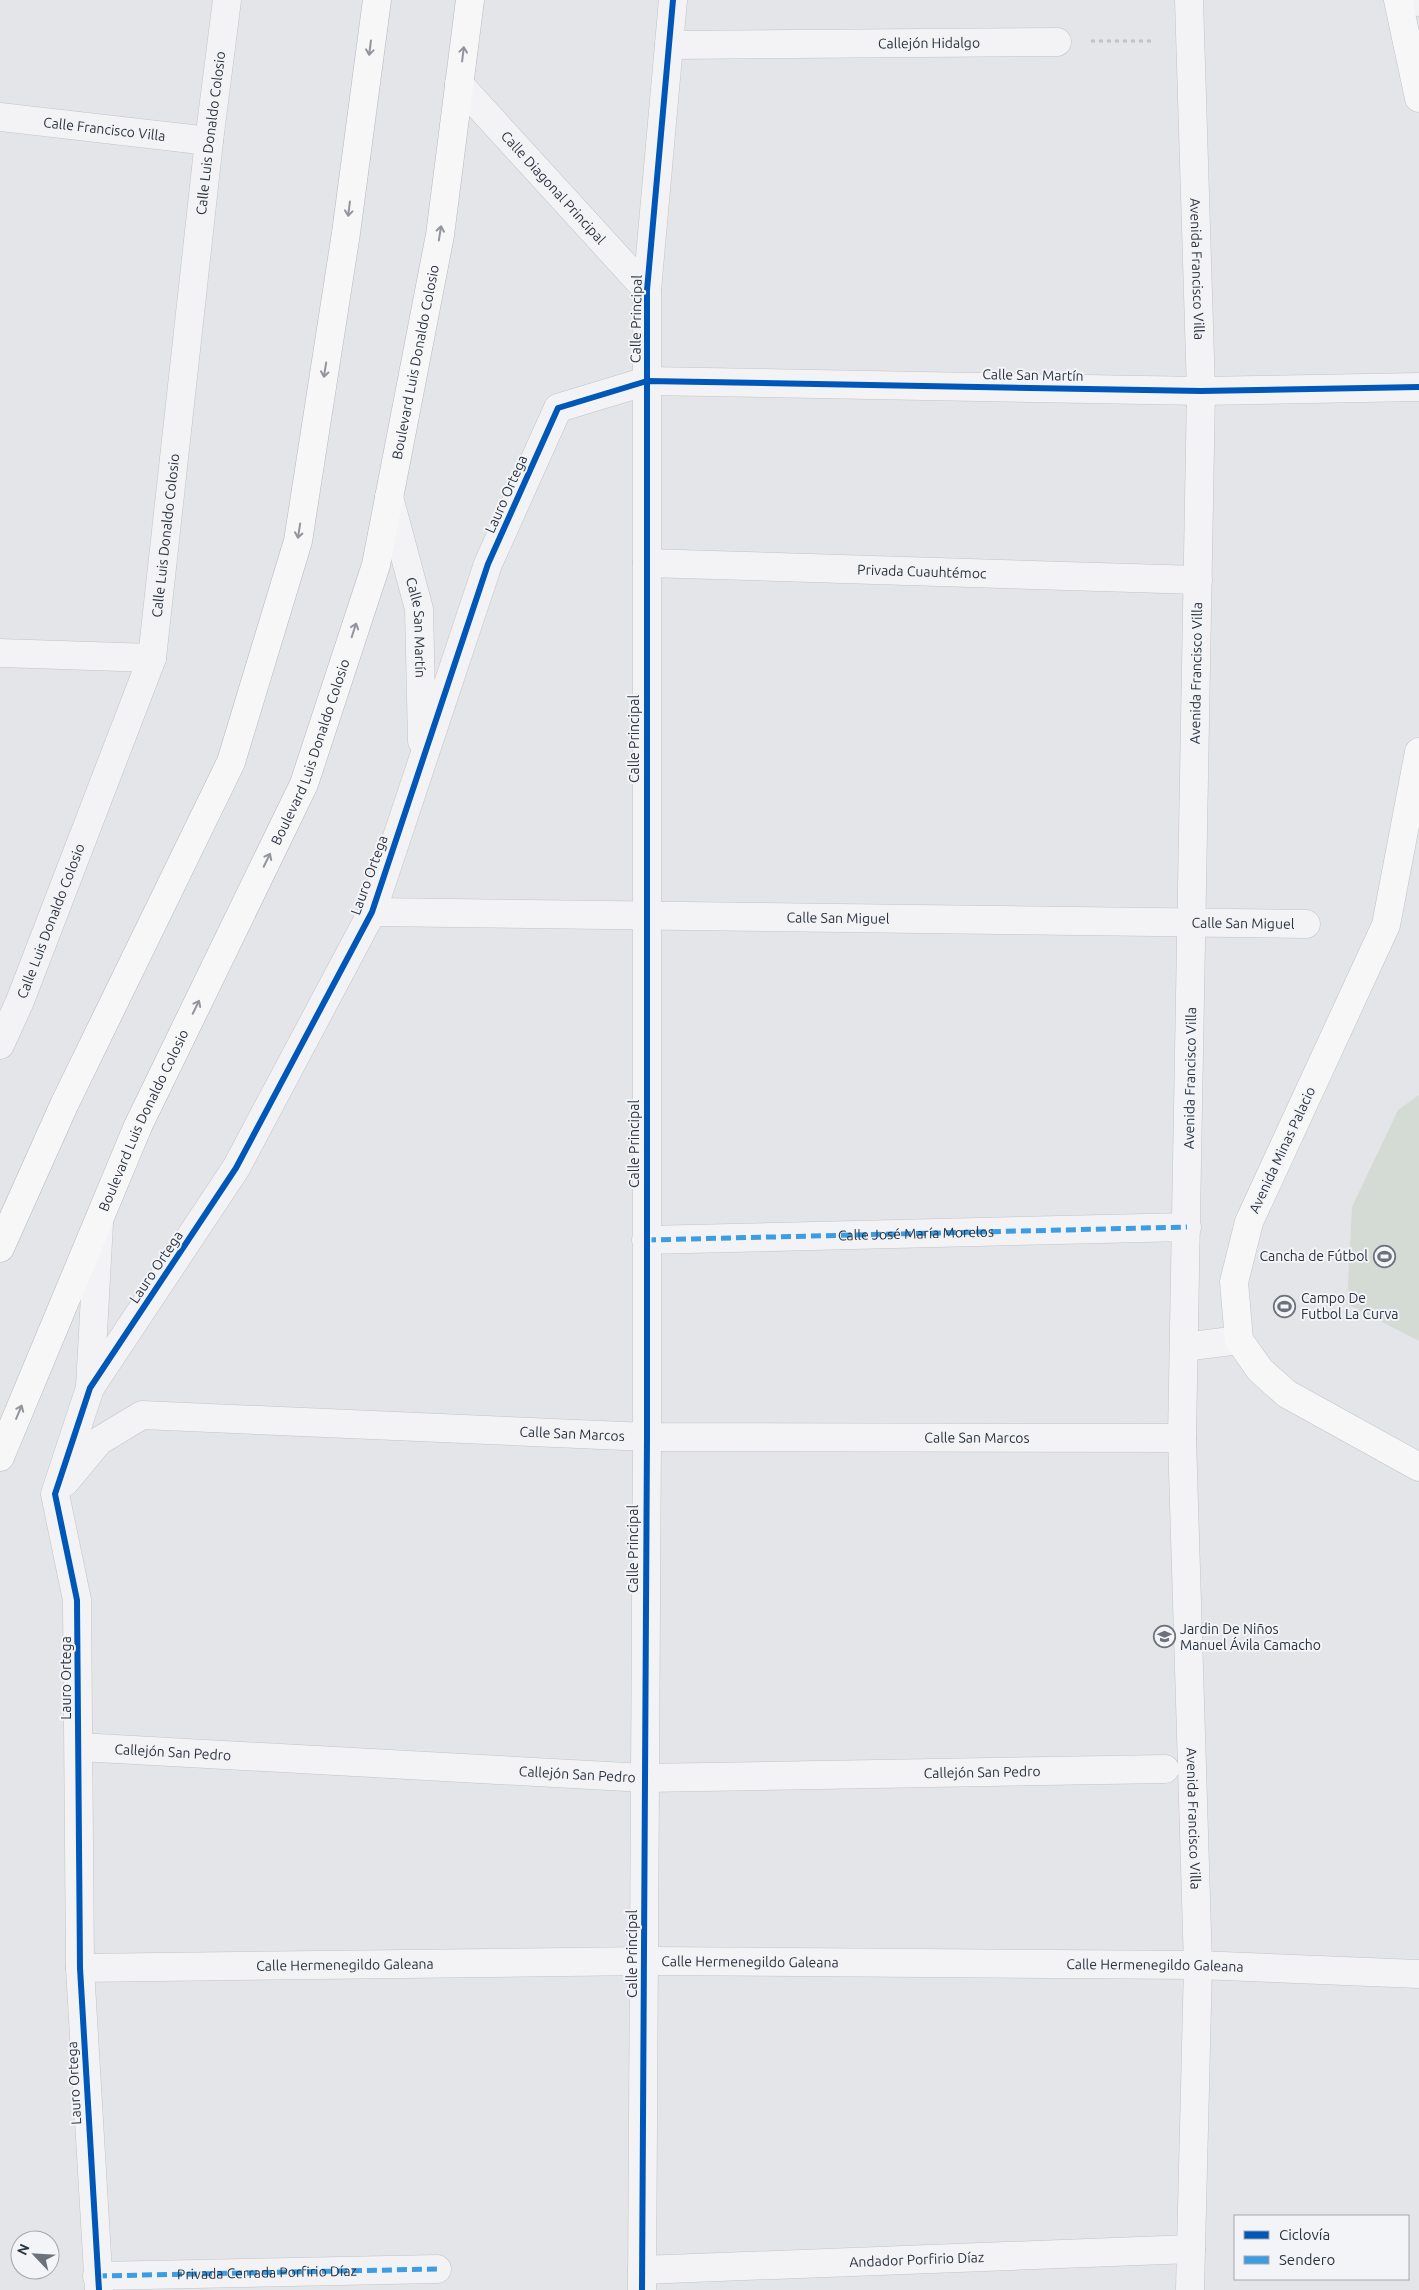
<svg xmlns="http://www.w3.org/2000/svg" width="1419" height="2290" font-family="Ubuntu,sans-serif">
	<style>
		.green { fill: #d4dbd4 }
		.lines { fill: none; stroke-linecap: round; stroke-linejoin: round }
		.minor-casing { stroke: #c2c3c6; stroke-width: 29 }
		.major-casing { stroke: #c0c2c5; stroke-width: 29 }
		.highway-casing { stroke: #b6b8bc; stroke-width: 29 }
		.path { stroke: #c1c3c7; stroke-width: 3; stroke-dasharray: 4 4; stroke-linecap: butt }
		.minor { stroke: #f3f3f5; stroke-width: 28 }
		.major { stroke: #f7f7f7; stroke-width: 28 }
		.highway { stroke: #f7f7f7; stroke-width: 28 }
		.quiet { stroke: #3d9de3; stroke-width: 5; stroke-dasharray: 10 5; stroke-linecap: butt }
		.cycleway-casing { stroke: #f2f4f7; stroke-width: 9 }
		.cycleway { stroke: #0057b8; stroke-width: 6 }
		.oneway { stroke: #92959c }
		.labels { text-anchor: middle; stroke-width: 4; stroke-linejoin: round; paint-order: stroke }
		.street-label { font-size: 14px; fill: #2c3340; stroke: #f2f4f7 }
		.poi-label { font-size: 14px; fill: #2c3340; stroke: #f2f4f7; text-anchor: start }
	</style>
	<rect width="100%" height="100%" fill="#e3e5e8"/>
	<path class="green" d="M1419,1095v246l-72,-37 5,-97 46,-97z"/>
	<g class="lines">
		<defs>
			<g id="minor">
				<path id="s1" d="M1189,0l12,391 -19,1047 16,527 -8,325"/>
				<path d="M1417,0l2,2"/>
				<path id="s2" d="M669,45l388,-3"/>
				<path id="s3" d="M459,84l188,206"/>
				<path id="s4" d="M0,117l209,24"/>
				<path id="s5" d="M389,497l30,112 3,132"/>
				<path id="s6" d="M647,563l551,17"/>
				<path d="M0,653l152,5"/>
				<path id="s7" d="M372,912l934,12"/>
				<path id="s8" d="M0,1045l20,-44 132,-343 57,-517 18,-141"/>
				<path id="s9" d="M646,1240l541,-13"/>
				<path d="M1184,1347l55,-7"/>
				<path d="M90,1387l9,-164"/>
				<path id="s10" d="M65,1482l34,-41 43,-26 505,22 535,1"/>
				<path id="s11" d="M79,1747l566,31 520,-9"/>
				<path id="s12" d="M80,1968l565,-7 553,4 221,9"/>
				<path id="s13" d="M642,2270l549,-21"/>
				<path d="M97,2276l340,-7"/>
				<path d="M99,2290l-19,-322 -3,-368 -22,-106 35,-106 146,-220 136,-256 116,-348 70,-156 89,-27 554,10 218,-4"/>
				<path d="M642,2290l5,-853v-1147l26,-290"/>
			</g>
			<g id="major">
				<path d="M1398,0l21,98"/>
				<path d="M1419,752l-33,173 -137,297 -15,60 5,58 21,30 27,24 132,73"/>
			</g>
			<g id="highway">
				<path d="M0,1248l64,-143 167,-343 67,-221 48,-308 31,-233"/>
				<path id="s14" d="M0,1457l138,-331 166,-342 72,-219 64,-330 30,-235"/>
			</g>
		</defs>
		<use href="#minor" class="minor-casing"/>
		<use href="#major" class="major-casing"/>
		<use href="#highway" class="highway-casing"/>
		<path class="path" d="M1091,41h63"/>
		<use href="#minor" class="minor"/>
		<use href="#major" class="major"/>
		<use href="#highway" class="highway"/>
		<g class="quiet">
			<path d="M646,1240l541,-13"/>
			<path id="s15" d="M97,2276l340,-7"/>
		</g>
		<defs>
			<g id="cycleway">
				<path d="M99,2290l-19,-322 -3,-368 -22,-106 35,-106 146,-220 136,-256 116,-348 70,-156 89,-27 554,10 218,-4"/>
				<path d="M642,2290l5,-853v-1147l26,-290"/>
			</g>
		</defs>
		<use href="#cycleway" class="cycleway-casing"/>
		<use href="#cycleway" class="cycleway"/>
	</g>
	<defs><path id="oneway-shaft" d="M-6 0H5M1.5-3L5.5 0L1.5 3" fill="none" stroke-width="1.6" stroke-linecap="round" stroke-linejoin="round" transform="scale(1.25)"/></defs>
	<g class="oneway">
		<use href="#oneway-shaft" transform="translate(370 48) rotate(97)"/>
		<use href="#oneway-shaft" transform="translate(463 54) rotate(-83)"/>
		<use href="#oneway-shaft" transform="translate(349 209) rotate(97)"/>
		<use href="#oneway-shaft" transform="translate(440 233) rotate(-81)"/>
		<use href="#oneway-shaft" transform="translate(325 370) rotate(99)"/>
		<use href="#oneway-shaft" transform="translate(299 531) rotate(99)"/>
		<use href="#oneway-shaft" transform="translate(354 630) rotate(-72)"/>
		<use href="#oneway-shaft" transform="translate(267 860) rotate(-64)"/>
		<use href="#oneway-shaft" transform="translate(196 1007) rotate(-64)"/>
		<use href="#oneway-shaft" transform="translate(19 1412) rotate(-67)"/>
	</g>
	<defs>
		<symbol id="stadium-ring" viewBox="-11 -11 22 22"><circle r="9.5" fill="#f2f4f7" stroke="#6c717b" stroke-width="1.5"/><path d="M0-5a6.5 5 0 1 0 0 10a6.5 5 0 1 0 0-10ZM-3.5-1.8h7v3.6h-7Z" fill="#6c717b"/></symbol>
		<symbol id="school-ring" viewBox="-11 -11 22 22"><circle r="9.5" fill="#f2f4f7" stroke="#6c717b" stroke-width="1.5"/><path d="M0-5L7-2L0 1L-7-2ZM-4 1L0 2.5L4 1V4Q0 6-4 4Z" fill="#6c717b"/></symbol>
	</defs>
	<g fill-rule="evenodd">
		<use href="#stadium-ring" x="1372" y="1244" width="25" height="25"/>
		<use href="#stadium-ring" x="1272" y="1294" width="25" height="25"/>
		<use href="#school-ring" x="1152" y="1624" width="25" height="25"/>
	</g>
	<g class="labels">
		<g class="street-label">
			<text dy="5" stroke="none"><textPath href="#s2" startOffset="260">Callejón Hidalgo</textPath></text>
			<text dy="5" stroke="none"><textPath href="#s4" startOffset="105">Calle Francisco Villa</textPath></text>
			<text dy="5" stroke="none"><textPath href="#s8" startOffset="944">Calle Luis Donaldo Colosio</textPath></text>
			<text dy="5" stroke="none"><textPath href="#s3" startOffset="140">Calle Diagonal Principal</textPath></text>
			<text dy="5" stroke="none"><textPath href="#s1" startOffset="269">Avenida Francisco Villa</textPath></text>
			<text transform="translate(636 319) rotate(-89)" y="5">Calle Principal</text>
			<text dy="5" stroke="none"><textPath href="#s14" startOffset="1176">Boulevard Luis Donaldo Colosio</textPath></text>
			<text transform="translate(1033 375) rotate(1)" y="5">Calle San Martín</text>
			<text transform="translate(506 494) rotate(-66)" y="5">Lauro Ortega</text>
			<text dy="5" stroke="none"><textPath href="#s8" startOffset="539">Calle Luis Donaldo Colosio</textPath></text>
			<text dy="5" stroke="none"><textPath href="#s6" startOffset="275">Privada Cuauhtémoc</textPath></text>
			<text dy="5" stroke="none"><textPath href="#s5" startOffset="134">Calle San Martín</textPath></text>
			<text transform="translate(1196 673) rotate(-89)" y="5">Avenida Francisco Villa</text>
			<text transform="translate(634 739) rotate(-90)" y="5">Calle Principal</text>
			<text dy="5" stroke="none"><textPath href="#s14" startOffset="771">Boulevard Luis Donaldo Colosio</textPath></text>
			<text transform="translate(369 875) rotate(-70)" y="5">Lauro Ortega</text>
			<text dy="5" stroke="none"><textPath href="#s7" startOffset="466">Calle San Miguel</textPath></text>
			<text dy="5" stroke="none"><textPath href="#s8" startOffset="134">Calle Luis Donaldo Colosio</textPath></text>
			<text dy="5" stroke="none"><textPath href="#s7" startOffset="871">Calle San Miguel</textPath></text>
			<text transform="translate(1190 1078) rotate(-89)" y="5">Avenida Francisco Villa</text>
			<text dy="5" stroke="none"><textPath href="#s14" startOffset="366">Boulevard Luis Donaldo Colosio</textPath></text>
			<text transform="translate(634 1144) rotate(-90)" y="5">Calle Principal</text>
			<text transform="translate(1282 1150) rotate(-65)" y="5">Avenida Minas Palacio</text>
			<text dy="5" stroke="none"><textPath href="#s9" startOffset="270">Calle José María Morelos</textPath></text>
			<text transform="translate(156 1267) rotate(-56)" y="5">Lauro Ortega</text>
			<text dy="5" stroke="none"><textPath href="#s10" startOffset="534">Calle San Marcos</textPath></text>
			<text dy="5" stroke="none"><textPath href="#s10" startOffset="939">Calle San Marcos</textPath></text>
			<text transform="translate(633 1549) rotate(-90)" y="5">Calle Principal</text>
			<text transform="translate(66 1678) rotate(-90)" y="5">Lauro Ortega</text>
			<text dy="5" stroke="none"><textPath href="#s11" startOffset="94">Callejón San Pedro</textPath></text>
			<text dy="5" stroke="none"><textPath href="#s11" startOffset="904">Callejón San Pedro</textPath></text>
			<text dy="5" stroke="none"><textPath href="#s11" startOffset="499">Callejón San Pedro</textPath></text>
			<text dy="5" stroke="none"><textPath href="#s1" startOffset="1819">Avenida Francisco Villa</textPath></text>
			<text transform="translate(632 1954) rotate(-90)" y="5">Calle Principal</text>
			<text dy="5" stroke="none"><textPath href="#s12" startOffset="670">Calle Hermenegildo Galeana</textPath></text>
			<text dy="5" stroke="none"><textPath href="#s12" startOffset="265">Calle Hermenegildo Galeana</textPath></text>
			<text dy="5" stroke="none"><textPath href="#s12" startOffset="1075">Calle Hermenegildo Galeana</textPath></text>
			<text transform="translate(74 2083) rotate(-93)" y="5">Lauro Ortega</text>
			<text dy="5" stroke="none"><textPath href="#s13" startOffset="275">Andador Porfirio Díaz</textPath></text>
			<text dy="5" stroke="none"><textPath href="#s15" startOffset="170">Privada Cerrada Porfirio Díaz</textPath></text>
		</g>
		<g class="poi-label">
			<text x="1368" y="1261" text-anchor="end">Cancha de Fútbol</text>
			<text x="1301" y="1303">Campo De<tspan x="1301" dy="16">Futbol La Curva</tspan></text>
			<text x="1180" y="1634">Jardin De Niños<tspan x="1180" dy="16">Manuel Ávila Camacho</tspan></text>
		</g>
	</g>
	<rect x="1234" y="2215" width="175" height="65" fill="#f2f4f7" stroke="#a3a7ae"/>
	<rect x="1244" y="2231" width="25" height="8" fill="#0057b8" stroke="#a3a7ae"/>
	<text x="1279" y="2240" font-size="15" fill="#2c3340">Ciclovía</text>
	<rect x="1244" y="2256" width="25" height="8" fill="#3d9de3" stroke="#a3a7ae"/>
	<text x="1279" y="2265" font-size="15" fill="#2c3340">Sendero</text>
	<g transform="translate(35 2255) rotate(295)"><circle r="24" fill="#f2f4f7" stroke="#a3a7ae"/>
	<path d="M0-4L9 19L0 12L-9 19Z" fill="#6c717b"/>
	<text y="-8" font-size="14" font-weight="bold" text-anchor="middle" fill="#2c3340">N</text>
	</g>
</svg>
